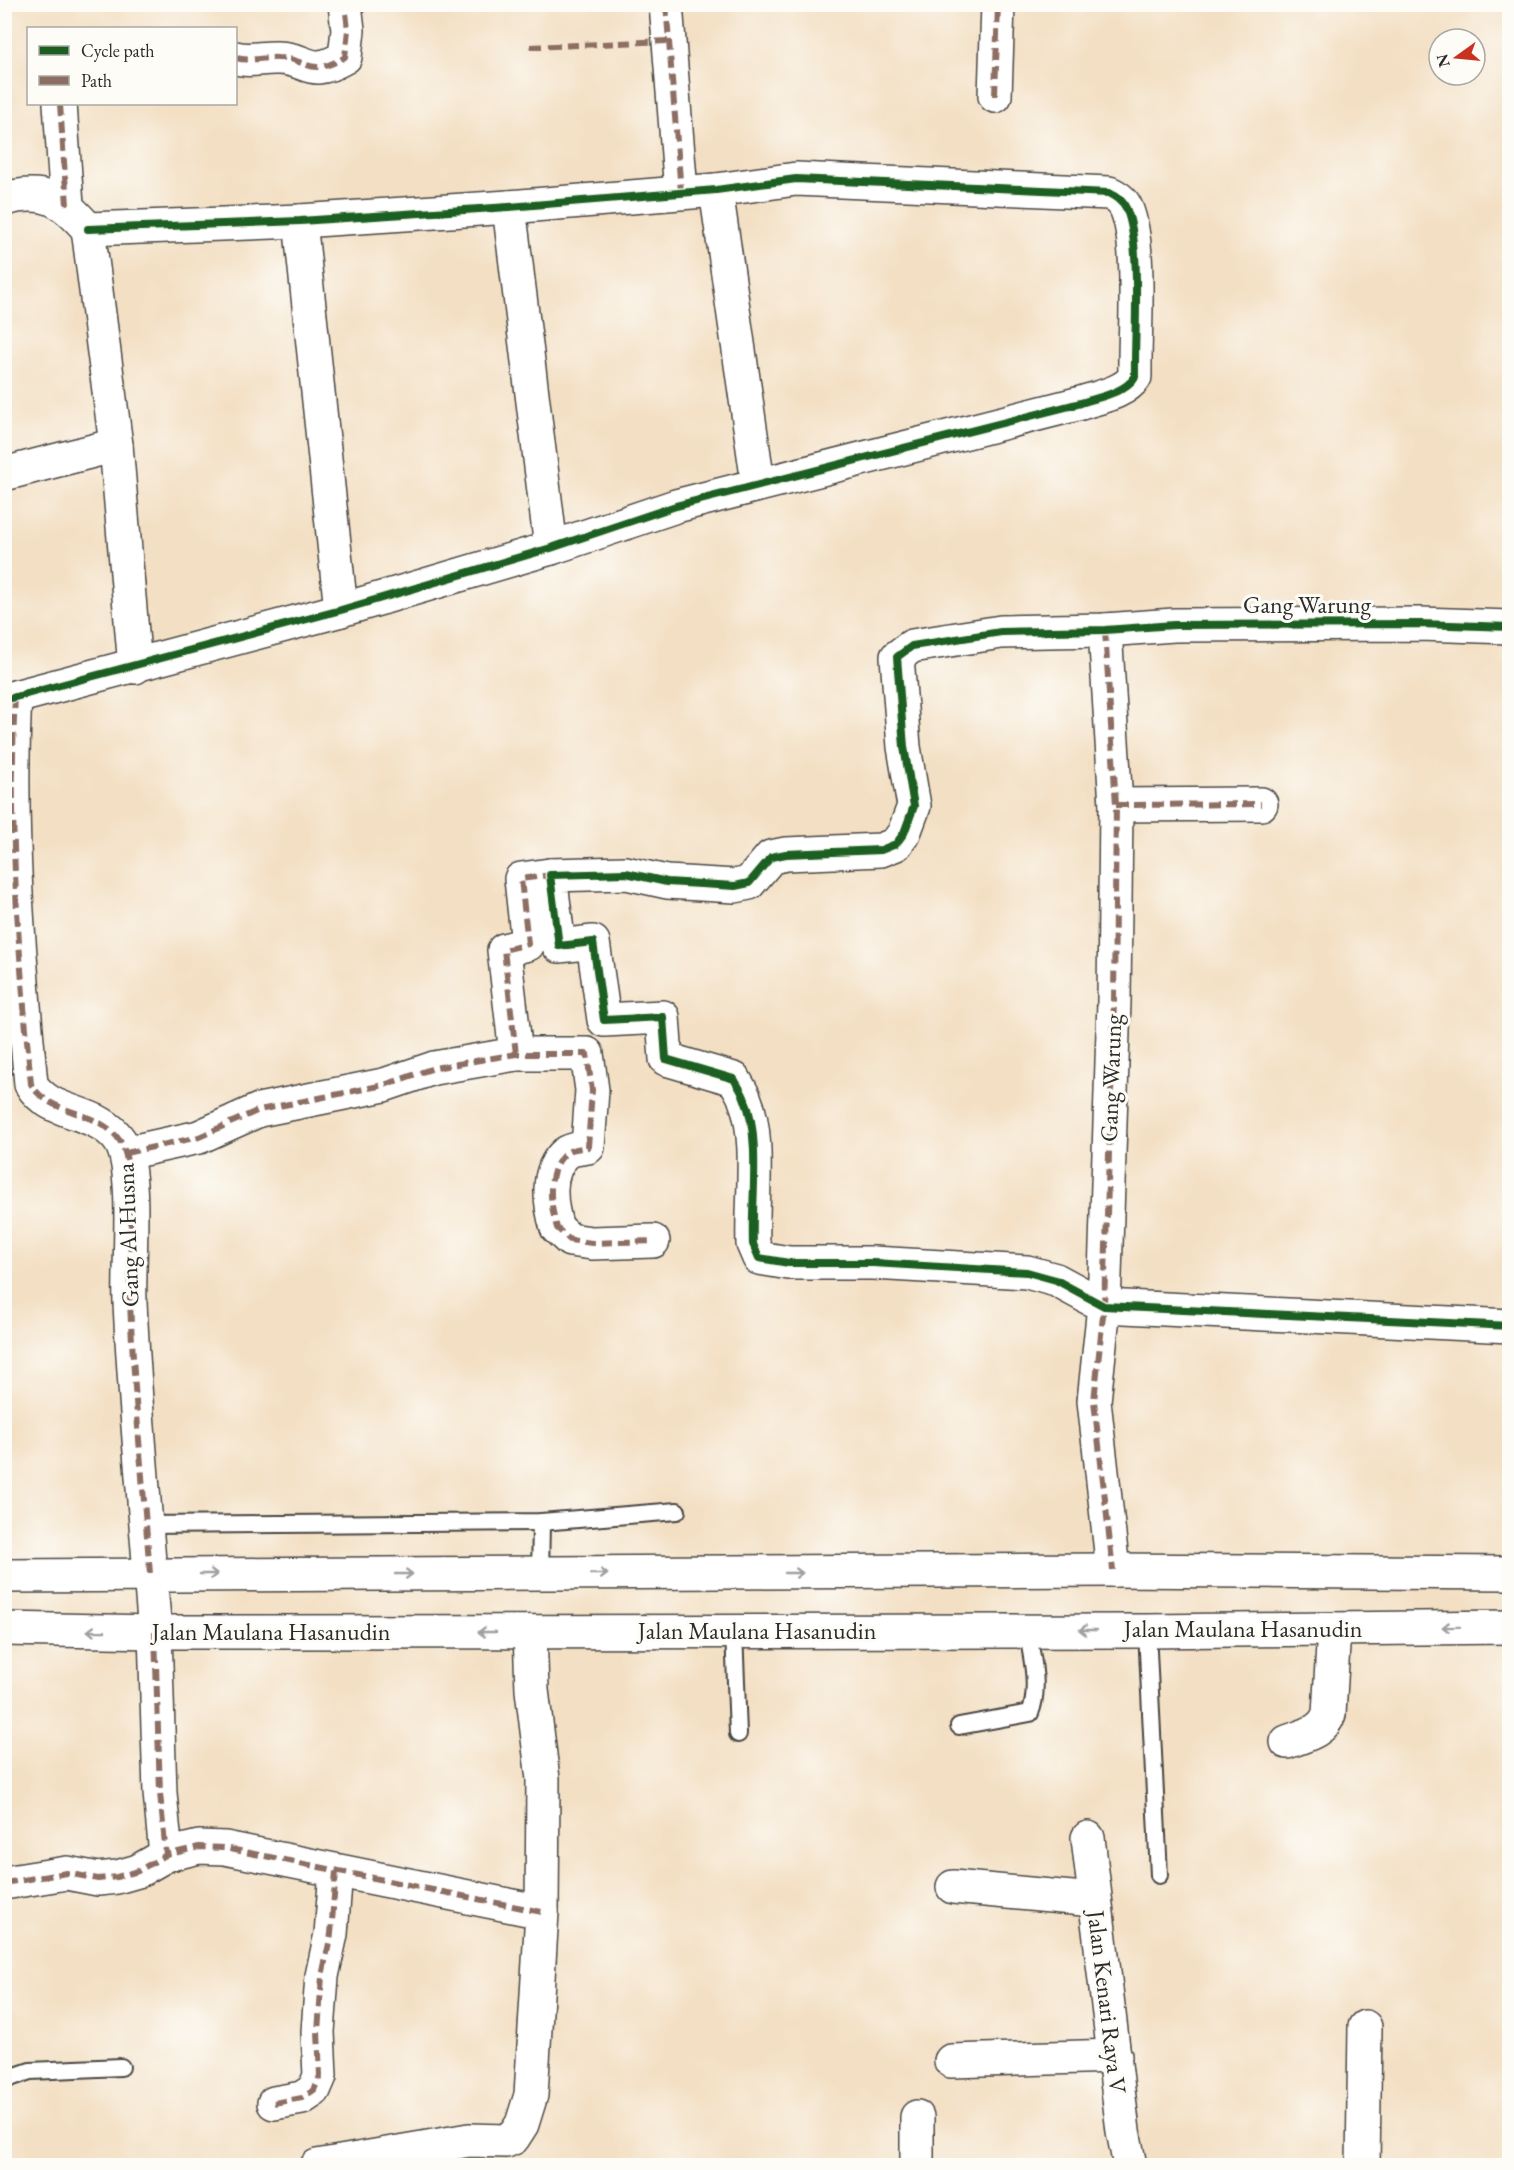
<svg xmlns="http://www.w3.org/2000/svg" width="1514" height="2170" font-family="'EB Garamond',serif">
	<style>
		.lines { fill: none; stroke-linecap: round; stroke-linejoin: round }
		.service-casing { stroke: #494642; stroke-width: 20 }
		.minor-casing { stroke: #494642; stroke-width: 36 }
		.tertiary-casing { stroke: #494642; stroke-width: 36 }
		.service { stroke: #fff; stroke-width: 16 }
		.minor { stroke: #fff; stroke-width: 33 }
		.tertiary { stroke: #fff; stroke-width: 33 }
		.quiet { stroke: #8d6e63; stroke-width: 6; stroke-dasharray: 12 6; stroke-linecap: butt }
		.cycleway-casing { stroke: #fdfcf7; stroke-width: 11 }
		.cycleway { stroke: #1b5e20; stroke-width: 8 }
		.oneway { stroke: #a0a0a0 }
		.labels { text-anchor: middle; stroke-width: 6; stroke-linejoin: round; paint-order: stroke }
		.street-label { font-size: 24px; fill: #2b2b2b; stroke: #fdfcf7 }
	</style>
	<rect width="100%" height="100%" fill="#fdfcf7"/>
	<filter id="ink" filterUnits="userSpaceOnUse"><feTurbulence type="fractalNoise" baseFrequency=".0167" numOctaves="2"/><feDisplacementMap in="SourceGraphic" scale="12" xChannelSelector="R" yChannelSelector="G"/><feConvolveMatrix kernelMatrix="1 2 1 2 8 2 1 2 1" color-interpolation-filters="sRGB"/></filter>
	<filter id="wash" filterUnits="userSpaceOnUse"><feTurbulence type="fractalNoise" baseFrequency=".008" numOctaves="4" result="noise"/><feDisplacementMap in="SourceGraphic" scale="24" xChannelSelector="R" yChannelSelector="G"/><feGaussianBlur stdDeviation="1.35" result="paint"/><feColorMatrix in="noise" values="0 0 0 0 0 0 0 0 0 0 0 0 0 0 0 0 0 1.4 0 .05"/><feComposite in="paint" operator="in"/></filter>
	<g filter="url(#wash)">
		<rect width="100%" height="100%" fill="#f3dfc3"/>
	</g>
	<g filter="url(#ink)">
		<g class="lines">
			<defs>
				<g id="service">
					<path d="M146,1525l395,-3 136,-11"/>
					<path d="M540,1575l1,-53"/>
					<path d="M734,1631l4,103"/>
					<path d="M1147,1631l12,244"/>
					<path d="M959,1726l71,-13c10,-23 2,-58 -3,-83"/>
					<path d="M4,2080l26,-9 91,-4"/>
				</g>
				<g id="minor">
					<path d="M666,4l15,188"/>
					<path d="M236,58c14,4 27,-1 42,0 31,0 29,21 67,-1l3,-27 -3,-26"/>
					<path d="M995,96l3,-92"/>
					<path d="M60,104l7,101"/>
					<path d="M716,190l42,293"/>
					<path d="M4,199c41,-11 58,0 84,30l28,216 19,222"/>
					<path d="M509,207l42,341"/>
					<path d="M300,221l41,389"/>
					<path d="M4,474l112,-29"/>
					<path d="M1510,627l-90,-3 -246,1 -69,5 -104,2 -89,14 -15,11 7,90 10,59 -10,27 -8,11 -15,6 -95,4 -15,3 -22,26 -14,3 -68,-4 -41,-9 -76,2 9,71 34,-4 11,78 59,-3 3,42 68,20c4,7 9,14 11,21 16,38 6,102 8,144l6,14 30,5h84l154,9 29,8 48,26 406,20"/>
					<path d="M1105,630l11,175 -2,196 -10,305 -10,95 19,169"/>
					<path d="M15,697c-7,129 4,259 16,387 19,33 67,24 89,57 18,28 8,123 10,161 4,91 13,182 20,272"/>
					<path d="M4,700l337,-90 210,-62 125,-42 405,-103c18,-6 43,-10 54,-26 -1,-42 7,-133 -9,-169 -3,-7 -10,-12 -17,-15l-313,-14 -80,11 -207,17 -209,14 -212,8"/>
					<path d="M1116,805l145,-1"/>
					<path d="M516,1054l-12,-104 24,-6 -7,-65 29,-4"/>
					<path d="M126,1153l73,-16 60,-27 125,-25 50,-17 82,-14h71l5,36 -4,57c-6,1 -17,2 -22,6 -21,18 -16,52 -9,75l13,12 22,3 61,-2"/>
					<path d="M155,1632l5,161 6,62 33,-8 26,1 317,64"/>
					<path d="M1287,1742c18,-7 35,-9 42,-28l5,-85"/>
					<path d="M1088,1838l35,293 7,35"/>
					<path d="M4,1883l63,-10 31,6 19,-2 21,-6 28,-16"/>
					<path d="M953,1887l141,13"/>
					<path d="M951,2061l164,-5"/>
					<path d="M274,2103l28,-5 12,-8 6,-14 -2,-44 4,-56 9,-42 5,-63"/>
					<path d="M317,2166l152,-26 37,1 7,-3 9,-14 9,-29 11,-183 1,-133 -11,-89 -2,-58"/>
					<path d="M917,2166v-49"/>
					<path d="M1363,2166l2,-139"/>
				</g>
				<g id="tertiary">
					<path d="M150,1574l5,58"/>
					<path d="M4,1576l1109,-6 397,3"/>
					<path d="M4,1629l151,3 992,-1 363,-4"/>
				</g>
			</defs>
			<use href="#service" class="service-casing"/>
			<use href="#minor" class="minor-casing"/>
			<use href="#tertiary" class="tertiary-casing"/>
			<use href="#service" class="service"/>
			<use href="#minor" class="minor"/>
			<use href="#tertiary" class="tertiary"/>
			<g class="quiet">
				<path d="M666,4l15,188"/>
				<path d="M530,47l139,-6"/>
				<path d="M236,58c14,4 27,-1 42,0 31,0 29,21 67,-1l3,-27 -3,-26"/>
				<path d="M995,96l3,-92"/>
				<path d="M60,104l7,101"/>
				<path d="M1105,630l11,175 -2,196 -10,305 -10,95 19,169"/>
				<path d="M15,697c-7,129 4,259 16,387 19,33 67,24 89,57 18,28 8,123 10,161 4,91 13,182 20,272"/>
				<path d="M1116,805l145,-1"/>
				<path d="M516,1054l-12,-104 24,-6 -7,-65 29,-4"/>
				<path d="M126,1153l73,-16 60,-27 125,-25 50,-17 82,-14h71l5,36 -4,57c-6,1 -17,2 -22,6 -21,18 -16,52 -9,75l13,12 22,3 61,-2"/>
				<path d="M155,1632l5,161 6,62 33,-8 26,1 317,64"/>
				<path d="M4,1883l63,-10 31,6 19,-2 21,-6 28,-16"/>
				<path d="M274,2103l28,-5 12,-8 6,-14 -2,-44 4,-56 9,-42 5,-63"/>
			</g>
			<defs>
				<g id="cycleway">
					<path d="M1510,627l-90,-3 -246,1 -69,5 -104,2 -89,14 -15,11 7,90 10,59 -10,27 -8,11 -15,6 -95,4 -15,3 -22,26 -14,3 -68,-4 -41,-9 -76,2 9,71 34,-4 11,78 59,-3 3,42 68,20c4,7 9,14 11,21 16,38 6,102 8,144l6,14 30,5h84l154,9 29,8 48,26 406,20"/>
					<path d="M4,700l337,-90 210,-62 125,-42 405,-103c18,-6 43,-10 54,-26 -1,-42 7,-133 -9,-169 -3,-7 -10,-12 -17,-15l-313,-14 -80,11 -207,17 -209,14 -212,8"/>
				</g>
			</defs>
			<use href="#cycleway" class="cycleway-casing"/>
			<use href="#cycleway" class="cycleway"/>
		</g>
		<defs><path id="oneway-shaft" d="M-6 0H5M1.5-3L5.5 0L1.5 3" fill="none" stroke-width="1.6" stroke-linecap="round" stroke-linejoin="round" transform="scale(1.5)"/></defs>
		<g class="oneway">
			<use href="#oneway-shaft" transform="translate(794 1573)"/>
			<use href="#oneway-shaft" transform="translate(209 1574)"/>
			<use href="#oneway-shaft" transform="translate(404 1574)"/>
			<use href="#oneway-shaft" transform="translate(599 1574)"/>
			<use href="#oneway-shaft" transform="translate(1451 1627) rotate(179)"/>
			<use href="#oneway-shaft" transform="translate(1088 1630) rotate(180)"/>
			<use href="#oneway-shaft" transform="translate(96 1631) rotate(-179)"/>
			<use href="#oneway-shaft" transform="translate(487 1632) rotate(180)"/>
		</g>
	</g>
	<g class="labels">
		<g class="street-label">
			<text x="1307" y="613">Gang Warung</text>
			<text transform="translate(1111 1078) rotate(-88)" y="8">Gang Warung</text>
			<text transform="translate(128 1235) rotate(-92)" y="8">Gang Al Husna</text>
			<text x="1243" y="1637">Jalan Maulana Hasanudin</text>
			<text x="757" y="1639">Jalan Maulana Hasanudin</text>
			<text x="271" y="1640">Jalan Maulana Hasanudin</text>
			<text transform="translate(1107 2002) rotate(83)" y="8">Jalan Kenari Raya V</text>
		</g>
	</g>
	<rect width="1514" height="2170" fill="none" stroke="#fdfcf7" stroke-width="24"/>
	<rect x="27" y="27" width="210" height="78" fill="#fdfcf7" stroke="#a9a8a5" stroke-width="1.5"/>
	<rect x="39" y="46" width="30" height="9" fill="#1b5e20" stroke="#a9a8a5" stroke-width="1.5"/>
	<text x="81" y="57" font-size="18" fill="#2b2b2b">Cycle path</text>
	<rect x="39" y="76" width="30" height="9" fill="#8d6e63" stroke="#a9a8a5" stroke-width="1.5"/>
	<text x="81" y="87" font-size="18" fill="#2b2b2b">Path</text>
	<g transform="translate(1457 57) rotate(255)"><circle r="28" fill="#fdfcf7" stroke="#a9a8a5" stroke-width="1.5"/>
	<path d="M0-4.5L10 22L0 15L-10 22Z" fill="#c8321e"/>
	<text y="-9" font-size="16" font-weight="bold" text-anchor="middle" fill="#2b2b2b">N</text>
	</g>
</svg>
